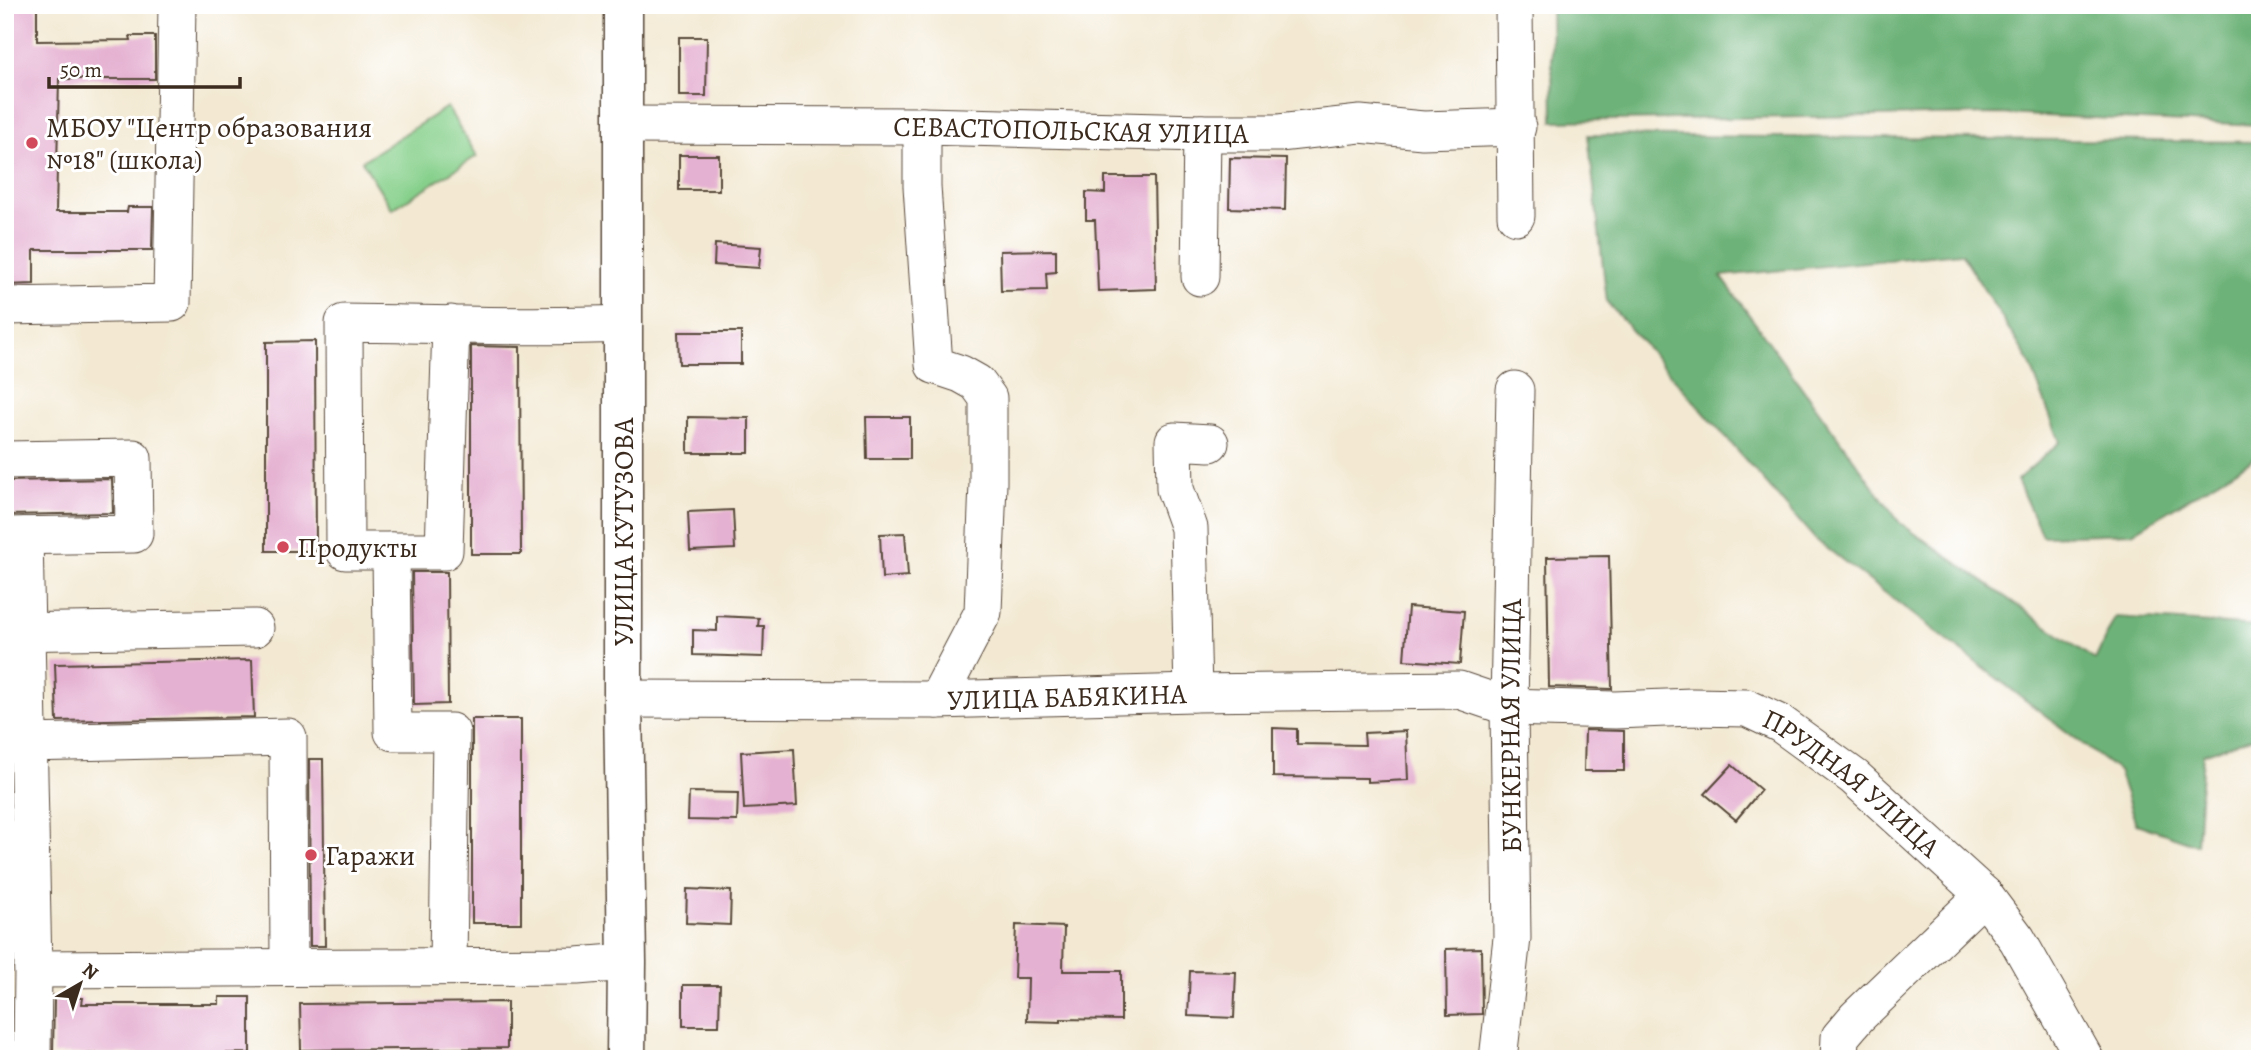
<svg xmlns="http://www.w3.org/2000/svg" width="2265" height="1064" font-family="Alegreya,serif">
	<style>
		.green { fill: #87d08c; stroke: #617d55; stroke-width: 2 }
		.forest { fill: #6db278; stroke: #546e4b; stroke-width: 2 }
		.building { fill: #e5b1d2 }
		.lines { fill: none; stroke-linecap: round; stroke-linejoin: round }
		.minor-casing { stroke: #574739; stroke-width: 39 }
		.major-casing { stroke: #574739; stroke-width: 41 }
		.minor { stroke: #fff; stroke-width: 37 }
		.major { stroke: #fff; stroke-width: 38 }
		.poi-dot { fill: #d1495b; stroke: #fff; stroke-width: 2.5 }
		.labels { text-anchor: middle; stroke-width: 6; stroke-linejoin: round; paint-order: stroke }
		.poi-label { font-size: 28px; fill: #3b2a1e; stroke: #fff; text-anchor: start }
		.street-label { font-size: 28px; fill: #3b2a1e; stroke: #fff }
	</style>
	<rect width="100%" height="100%" fill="#fff"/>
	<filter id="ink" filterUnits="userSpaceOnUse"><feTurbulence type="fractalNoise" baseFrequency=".0143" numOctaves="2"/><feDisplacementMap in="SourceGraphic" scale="14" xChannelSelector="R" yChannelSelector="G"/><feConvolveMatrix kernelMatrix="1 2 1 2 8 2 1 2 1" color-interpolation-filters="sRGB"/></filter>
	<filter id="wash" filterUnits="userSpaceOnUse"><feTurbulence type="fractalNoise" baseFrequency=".00686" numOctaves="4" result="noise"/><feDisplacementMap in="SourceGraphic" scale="28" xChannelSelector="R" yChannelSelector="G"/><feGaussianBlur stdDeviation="1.57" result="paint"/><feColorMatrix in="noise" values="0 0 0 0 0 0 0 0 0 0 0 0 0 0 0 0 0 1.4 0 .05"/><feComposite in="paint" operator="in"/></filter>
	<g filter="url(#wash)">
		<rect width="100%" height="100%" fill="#f3e9d3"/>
		<path class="green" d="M447,107l30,49 -85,53 -30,-48z"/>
		<g class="forest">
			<path d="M1551,5h709v120l-263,-11 -444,7z"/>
			<path d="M1588,135l672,7v313l-128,78 -90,3 -25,-56 43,-38 -31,-81 -68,-108 -240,23 179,247 195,137 20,-43 145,9v109l-57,19 -6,91 -61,-21 -18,-53 -303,-232 -208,-237z"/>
		</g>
		<g id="blocks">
			<g class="building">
				<path d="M5,5h32v36l94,-1 -1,-4h25v43h-96l-3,133h71l1,-5h25l-1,43h-118v34l-29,1z"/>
				<path d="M679,37h28l-1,59h-27z"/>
				<rect x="679" y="155" width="40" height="35"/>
				<path d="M1230,158l56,1 -1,51 -56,-2z"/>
				<path d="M1105,177h49l2,112 -58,2 -3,-71h-9v-28l19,1z"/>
				<path d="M715,244l46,3 -2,21 -45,-3z"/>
				<path d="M1056,250v22l-10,1 1,17 -46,1 -1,-40z"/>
				<path d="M678,332h63v32h-62z"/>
				<path d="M315,341l1,210h-50v-209z"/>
				<path d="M471,346l49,1 1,207h-50z"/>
				<path d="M688,417l61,1v35h-61z"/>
				<path d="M866,417h44v42h-43z"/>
				<path d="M112,479l1,34 -108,2v-34z"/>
				<path d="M733,510l2,39 -45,2 -2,-39z"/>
				<path d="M905,533l3,43 -26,2 -2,-44z"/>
				<path d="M1609,556l3,133 -63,-2 -2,-130z"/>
				<path d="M412,572h35l1,132 -34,1z"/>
				<path d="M1408,607l56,4 -4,53 -56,-4z"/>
				<path d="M717,616l42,2 -1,8h6l-1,31 -70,-2v-25l24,1z"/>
				<path d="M252,660l2,57 -197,4 -2,-57z"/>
				<rect x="472" y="719" width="49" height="204"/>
				<path d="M1273,728l24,1v15l68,1 -1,-12 42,-2 2,49 -41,2v-4l-94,-1z"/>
				<path d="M1585,730l39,1v40h-40z"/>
				<path d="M794,749l3,57 -53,3 -3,-57z"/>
				<path d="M309,759h14l2,187h-15z"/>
				<path d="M1732,765l29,25 -25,30 -31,-26z"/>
				<path d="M689,792l49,1 -1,28 -49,-1z"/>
				<path d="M687,889l44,2 -1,34 -44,-2z"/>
				<path d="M1016,925l48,2 -1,44h58v49l-60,-1v3l-34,-1 1,-43h-14z"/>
				<path d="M1481,948l1,66 -35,1 -1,-66z"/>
				<path d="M1190,971l46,1 -2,46 -46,-2z"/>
				<path d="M683,985h37l-1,41h-36z"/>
				<path d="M219,997h31v56l-197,1 1,-56h29l-1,6h137z"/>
				<path d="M507,1002v46l-206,2 -1,-46z"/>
			</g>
		</g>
	</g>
	<g filter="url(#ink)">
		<use href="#blocks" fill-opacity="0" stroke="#574739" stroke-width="2"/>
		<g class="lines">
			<defs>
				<g id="minor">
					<path d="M1514,5l2,211"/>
					<path id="s1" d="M623,125l299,1 280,7h77l81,-9 63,6 94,-3"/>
					<path d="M922,126v60l12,179 27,9 16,9 11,15v85l-5,129 -46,88"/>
					<path d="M1200,277l2,-144"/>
					<path d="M5,306l167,-3 5,-298"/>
					<path d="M451,324l-7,227h-99l-1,-228c93,1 187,5 279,1"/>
					<path d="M5,460l128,-2 1,76 -129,2"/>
					<path d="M24,536l9,433 -1,90"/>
					<path d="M391,551l2,181h58l-3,234"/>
					<path d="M5,632l250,-4"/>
					<path d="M1193,693l-4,-165 -14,-39 -1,-48 36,2"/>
					<path id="s2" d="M623,699l314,1 256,-7 266,-3 50,17 106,3 77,-3 55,1 34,16 73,53 130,118 33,44 68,120"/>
					<path d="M27,743l261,-6 1,230"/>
					<path d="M33,969l544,-3 50,-4"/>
					<path id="s3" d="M1498,1059l14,-121 -3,-231 6,-317"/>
					<path d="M1839,1059l1,-22 17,-20 127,-122"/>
				</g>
				<path id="major" d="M623,5v694l4,263 -1,97"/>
			</defs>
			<use href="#minor" class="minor-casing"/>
			<use href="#major" class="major-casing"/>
			<use href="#minor" class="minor"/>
			<use href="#major" class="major"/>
		</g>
	</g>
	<g class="poi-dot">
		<circle cx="32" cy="143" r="7"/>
		<circle cx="283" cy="547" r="7"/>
		<circle cx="311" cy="855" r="7"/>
	</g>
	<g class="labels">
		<g class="poi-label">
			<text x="46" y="137">МБОУ "Центр образования<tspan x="46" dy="32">№18" (школа)</tspan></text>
			<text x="297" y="557">Продукты</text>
			<text x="325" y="865">Гаражи</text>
		</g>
		<g class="street-label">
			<text dy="10" stroke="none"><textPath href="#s1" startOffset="448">СЕВАСТОПОЛЬСКАЯ УЛИЦА</textPath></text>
			<text transform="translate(623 532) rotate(-90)" y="10">УЛИЦА КУТУЗОВА</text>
			<text dy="10" stroke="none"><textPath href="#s2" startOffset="444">УЛИЦА БАБЯКИНА</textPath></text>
			<text dy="10" stroke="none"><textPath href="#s3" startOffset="334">БУНКЕРНАЯ УЛИЦА</textPath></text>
			<text dy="10" stroke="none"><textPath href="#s2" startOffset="1256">ПРУДНАЯ УЛИЦА</textPath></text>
		</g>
	</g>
	<rect width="2265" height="1064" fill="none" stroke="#fff" stroke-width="28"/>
	<g transform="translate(80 984) rotate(39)" stroke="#ffffff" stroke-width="5" paint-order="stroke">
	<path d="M0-5L12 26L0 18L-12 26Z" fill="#3b2a1e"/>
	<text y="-10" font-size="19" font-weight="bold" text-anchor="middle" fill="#3b2a1e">N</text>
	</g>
	<path d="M49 77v10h191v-10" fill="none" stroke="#3b2a1e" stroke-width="3.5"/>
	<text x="60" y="77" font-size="21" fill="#3b2a1e" stroke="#ffffff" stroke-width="5" paint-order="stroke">50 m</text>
</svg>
